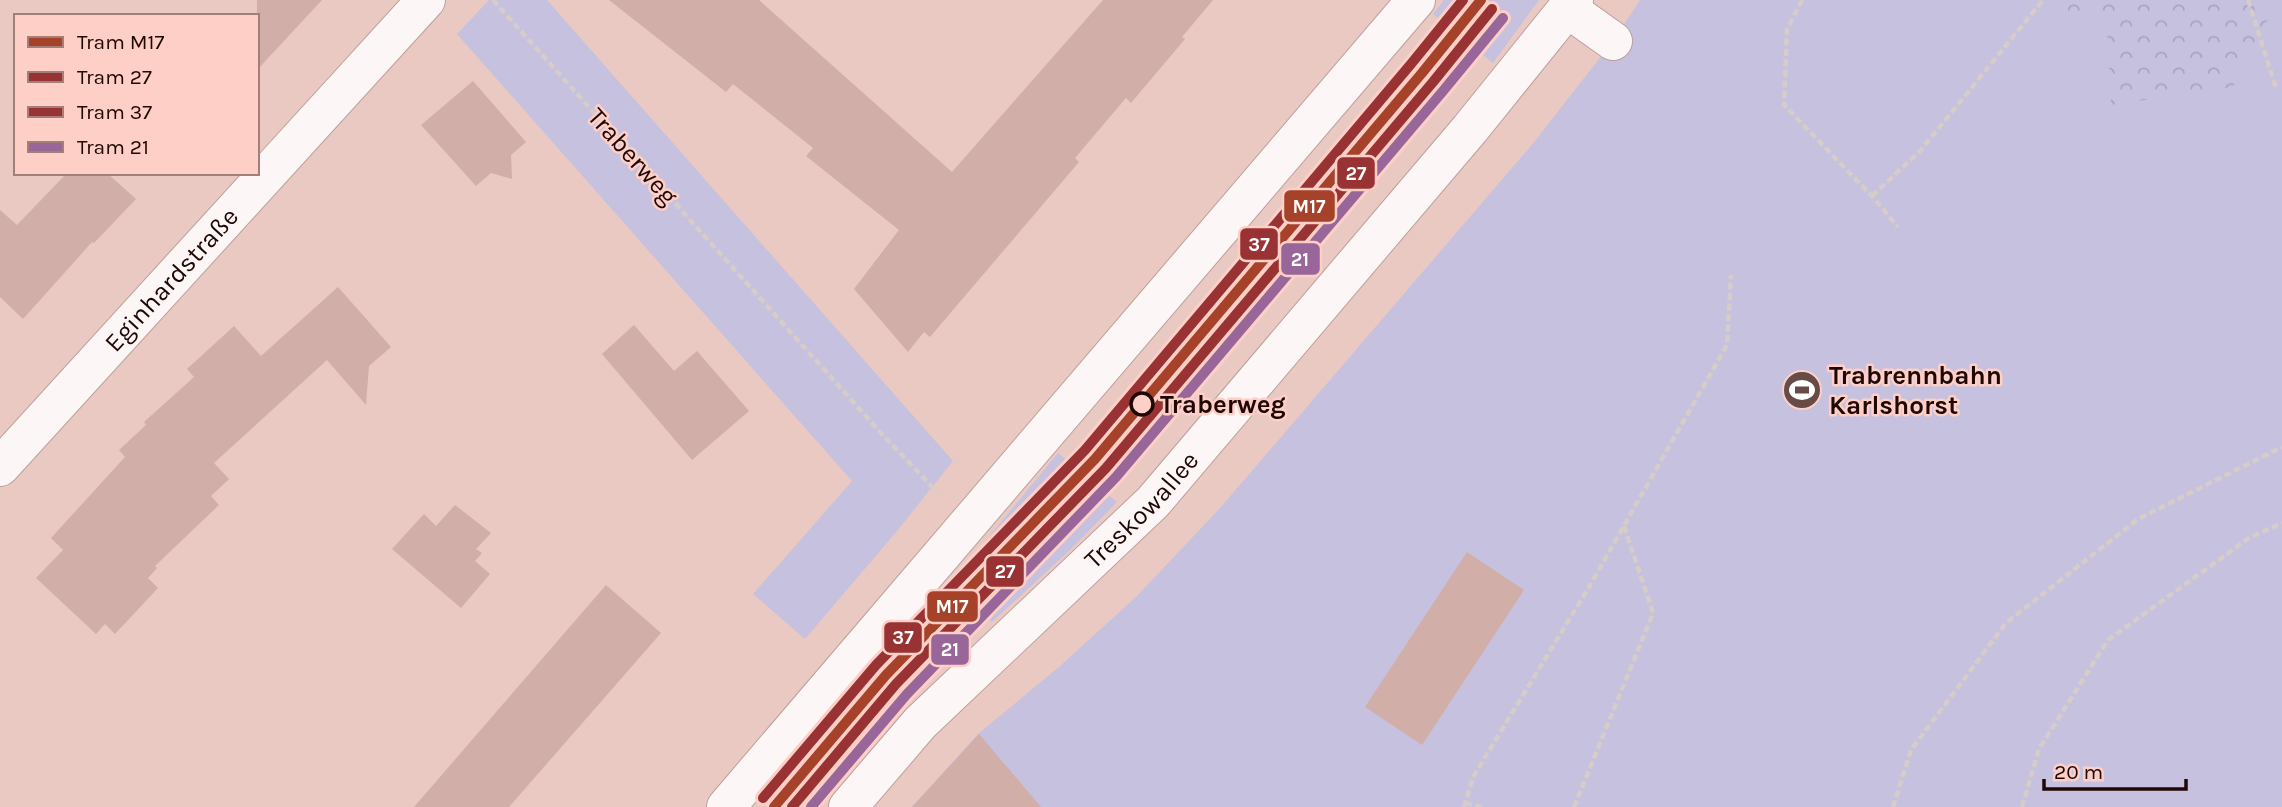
<svg xmlns="http://www.w3.org/2000/svg" width="2282" height="807" font-family="Karla,sans-serif">
	<style>
		.green { fill: #c6c1de }
		.forest { fill: url(#forest-crowns) }
		.building { fill: #d1aea8 }
		.lines { fill: none; stroke-linecap: round; stroke-linejoin: round }
		.minor-casing { stroke: #bca09b; stroke-width: 40 }
		.major-casing { stroke: #bca09b; stroke-width: 40 }
		.path { stroke: #d6ccc9; stroke-width: 4.5; stroke-dasharray: 7 3.5; stroke-linecap: butt }
		.minor { stroke: #fcf7f6; stroke-width: 38 }
		.major { stroke: #fcf7f6; stroke-width: 38 }
		.tram-1-casing { stroke: #fdcfc7; stroke-width: 16 }
		.tram-2-casing { stroke: #fdcfc7; stroke-width: 16 }
		.tram-3-casing { stroke: #fdcfc7; stroke-width: 16 }
		.tram-4-casing { stroke: #fdcfc7; stroke-width: 16 }
		.tram-1 { stroke: #a6422a; stroke-width: 10 }
		.tram-2 { stroke: #933; stroke-width: 10 }
		.tram-3 { stroke: #933; stroke-width: 10 }
		.tram-4 { stroke: #969; stroke-width: 10 }
		.stop-dot { fill: #fdcfc7; stroke: #1f0704; stroke-width: 3.5 }
		.labels { text-anchor: middle; stroke-width: 5; stroke-linejoin: round; paint-order: stroke }
		.street-label { font-size: 26px; fill: #1f0704; stroke: #fdcfc7 }
		.poi-label { font-size: 26px; font-weight: bold; fill: #1f0704; stroke: #fdcfc7; text-anchor: start }
		.stop-label { font-size: 26px; font-weight: bold; fill: #1f0704; stroke: #fdcfc7; text-anchor: start }
		.line-badge { stroke: #fdcfc7; stroke-width: 2.5 }
		.badge-label { font-size: 19px; text-anchor: middle; font-weight: bold; fill: #fff }
	</style>
	<defs>
		<pattern id="forest-crowns" width="20" height="18" patternUnits="userSpaceOnUse" patternTransform="scale(1.75)"><rect width="20" height="18" fill="#c6c1de"/><path d="M2 6a3 3 0 1 1 6 0M12 15a3 3 0 1 1 6 0" fill="none" stroke="#aaa4bd"/></pattern>
	</defs>
	<rect width="100%" height="100%" fill="#eac9c3"/>
	<g class="green">
		<path d="M489,0h58l406,461 -56,70 -92,108 -52,-45 99,-113 -395,-447z"/>
		<path d="M1444,0h95l-46,63 -60,-49z"/>
		<path d="M1640,0h642v807h-1370l66,-73 81,-67 78,-71 84,-89 314,-366 78,-100z"/>
		<path d="M1424,55l29,24 -326,384 -27,-25z"/>
		<path d="M1058,453l59,49 -47,48 -78,72 -42,-38z"/>
	</g>
	<path class="forest" d="M2060,0h60l12,6 6,-6h140l-45,87 -122,18 -5,-93 -58,2z"/>
	<g class="building">
		<path d="M257,0h65l-65,70z"/>
		<path d="M609,0h150l193,172 151,-172h110l-31,37 3,2 -54,64 -5,-5 -51,60 4,4 -149,175 -6,-5 -16,20 -54,-63 45,-59 -93,-74 7,-8 -80,-64 -7,8z"/>
		<path d="M473,81l53,61 -15,13 1,24 -21,-6 -15,13 -55,-61z"/>
		<path d="M67,173h40l29,26 -42,44 -2,-1 -69,77 -23,-22v-87l17,15z"/>
		<path d="M338,287l53,60 -22,19 -3,39 -39,-45 -113,103 15,16 -18,17 8,9 -64,61 2,2 -9,10 10,10 -43,46 -10,-10 -9,10 -60,-56 27,-28 -12,-12 74,-81 -6,-7 27,-25 -2,-3 50,-45 -7,-8 47,-43 27,30z"/>
		<path d="M634,325l40,46 23,-20 52,60 -57,49 -90,-106z"/>
		<path d="M455,505l36,28 -15,16 6,4 -7,8 15,13 -29,34 -69,-59 32,-35 12,12z"/>
		<path d="M1467,552l57,38 -102,155 -57,-38z"/>
		<path d="M606,585l55,48 -152,174h-95z"/>
		<path d="M979,734l62,73h-129z"/>
	</g>
	<g class="lines">
		<defs>
			<g id="minor">
				<path d="M1568,9l45,32"/>
				<path id="s1" d="M0,467l426,-467"/>
			</g>
			<g id="major">
				<path d="M726,807l690,-807"/>
				<path id="s2" d="M848,807l72,-84 233,-221 317,-373 104,-129"/>
			</g>
		</defs>
		<use href="#minor" class="minor-casing"/>
		<use href="#major" class="major-casing"/>
		<g class="path">
			<path d="M493,0l388,433 56,59"/>
			<path d="M1802,0l-15,29 -3,76 88,91 26,31"/>
			<path d="M2248,0l28,88"/>
			<path d="M1872,196l48,-45 123,-151"/>
			<path d="M1465,803l17,4"/>
			<path d="M1464,807l9,-30 116,-190 138,-242 4,-70"/>
			<path d="M1574,807l79,-194 -29,-87"/>
			<path d="M1893,807l18,-57 95,-127 132,-104 144,-72"/>
			<path d="M2022,807l17,-58 69,-109 141,-102 33,-15"/>
		</g>
		<use href="#minor" class="minor"/>
		<use href="#major" class="major"/>
		<defs>
			<path id="tram-1" d="M774,807l112,-132 209,-216 327,-386 59,-73"/>
			<path id="tram-2" d="M792,807l104,-123 210,-216 327,-386 59,-73"/>
			<path id="tram-3" d="M763,798l113,-133 209,-215 326,-386 52,-64"/>
			<path id="tram-4" d="M811,807l96,-113 209,-217 327,-386 60,-73"/>
		</defs>
		<use href="#tram-1" class="tram-1-casing"/>
		<use href="#tram-2" class="tram-2-casing"/>
		<use href="#tram-3" class="tram-3-casing"/>
		<use href="#tram-4" class="tram-4-casing"/>
		<use href="#tram-1" class="tram-1"/>
		<use href="#tram-2" class="tram-2"/>
		<use href="#tram-3" class="tram-3"/>
		<use href="#tram-4" class="tram-4"/>
	</g>
	<defs>
		<symbol id="stadium-disc" viewBox="-11 -11 22 22"><circle r="9.5" fill="#664b47" stroke="#fdcfc7"/><path d="M0-5a6.5 5 0 1 0 0 10a6.5 5 0 1 0 0-10ZM-3.5-1.8h7v3.6h-7Z" fill="#fff"/></symbol>
	</defs>
	<g fill-rule="evenodd">
		<use href="#stadium-disc" x="1780" y="368" width="44" height="44"/>
	</g>
	<circle class="stop-dot" cx="1142" cy="404" r="11"/>
	<g class="labels">
		<g class="street-label">
			<text transform="translate(633 156) rotate(48)" y="9">Traberweg</text>
			<text dy="9" stroke="none"><textPath href="#s1" startOffset="254">Eginhardstraße</textPath></text>
			<text dy="9" stroke="none"><textPath href="#s2" startOffset="418">Treskowallee</textPath></text>
		</g>
		<g class="poi-label">
			<text x="1829" y="384">Trabrennbahn<tspan x="1829" dy="30">Karlshorst</tspan></text>
		</g>
		<g class="stop-label">
			<text x="1160" y="413">Traberweg</text>
		</g>
	</g>
	<g class="line-badge">
		<rect x="1336" y="156" width="40" height="34" rx="7" fill="#933"/>
		<rect x="1283" y="189" width="53" height="34" rx="7" fill="#a6422a"/>
		<rect x="1239" y="227" width="40" height="34" rx="7" fill="#933"/>
		<rect x="1280" y="242" width="41" height="34" rx="7" fill="#969"/>
		<rect x="985" y="555" width="40" height="33" rx="7" fill="#933"/>
		<rect x="926" y="590" width="53" height="33" rx="7" fill="#a6422a"/>
		<rect x="883" y="621" width="40" height="33" rx="7" fill="#933"/>
		<rect x="930" y="633" width="40" height="33" rx="7" fill="#969"/>
	</g>
	<g class="badge-label">
		<text x="1356" y="180">27</text>
		<text x="1309" y="213">M17</text>
		<text x="1259" y="251">37</text>
		<text x="1300" y="266">21</text>
		<text x="1005" y="578">27</text>
		<text x="952" y="613">M17</text>
		<text x="903" y="644">37</text>
		<text x="950" y="656">21</text>
	</g>
	<rect x="14" y="14" width="245" height="161" fill="#fdcfc7" stroke="#a47f79" stroke-width="2"/>
	<rect x="28" y="37" width="35" height="10" fill="#a6422a" stroke="#a47f79" stroke-width="2"/>
	<text x="77" y="49" font-size="21" fill="#1f0704">Tram M17</text>
	<rect x="28" y="72" width="35" height="10" fill="#993333" stroke="#a47f79" stroke-width="2"/>
	<text x="77" y="84" font-size="21" fill="#1f0704">Tram 27</text>
	<rect x="28" y="107" width="35" height="10" fill="#993333" stroke="#a47f79" stroke-width="2"/>
	<text x="77" y="119" font-size="21" fill="#1f0704">Tram 37</text>
	<rect x="28" y="142" width="35" height="10" fill="#996699" stroke="#a47f79" stroke-width="2"/>
	<text x="77" y="154" font-size="21" fill="#1f0704">Tram 21</text>
	<path d="M2044 779v10h142v-10" fill="none" stroke="#1f0704" stroke-width="3.5"/>
	<text x="2054" y="779" font-size="21" fill="#1f0704" stroke="#fdcfc7" stroke-width="5" paint-order="stroke">20 m</text>
</svg>
